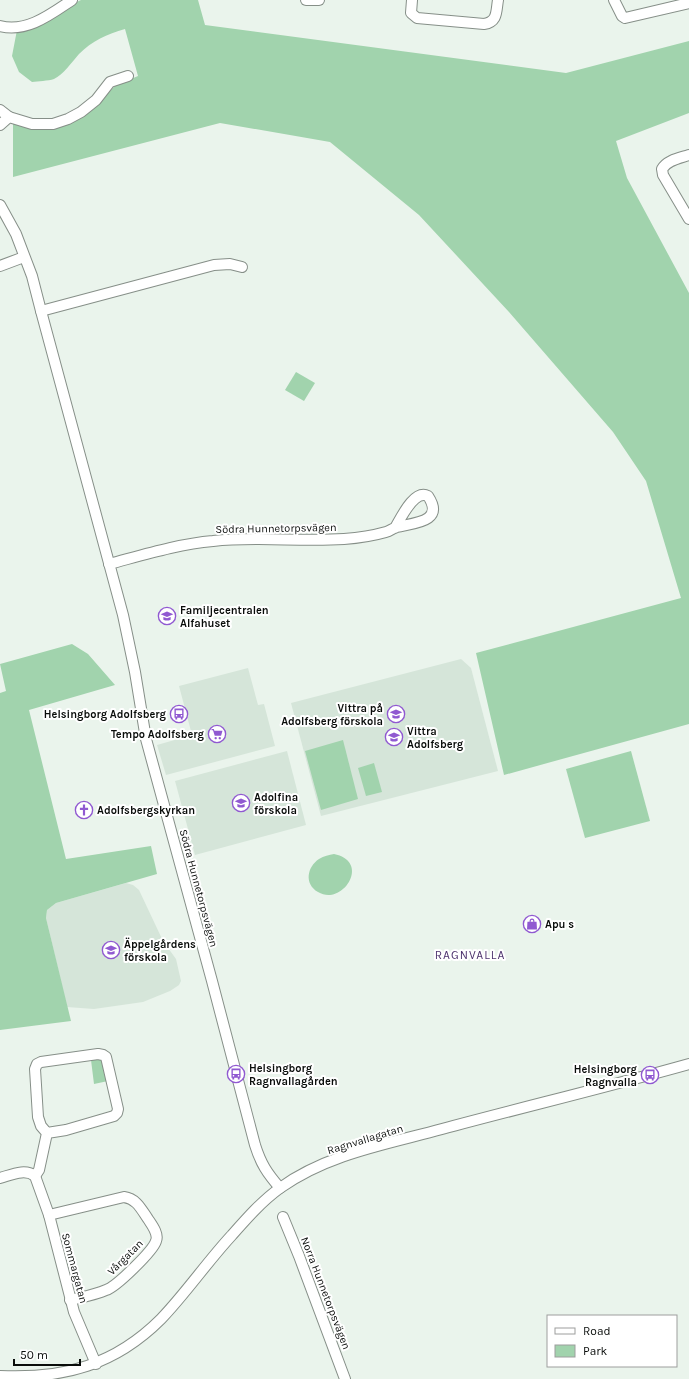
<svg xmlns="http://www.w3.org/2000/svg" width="689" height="1379" font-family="Karla,sans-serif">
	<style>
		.built { fill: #d5e5d9 }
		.green { fill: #a1d3ad }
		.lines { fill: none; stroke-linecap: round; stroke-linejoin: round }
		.minor-casing { stroke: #868f88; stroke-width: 12 }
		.minor { stroke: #fff; stroke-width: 10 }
		.labels { text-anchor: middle; stroke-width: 4; stroke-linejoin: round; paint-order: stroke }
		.street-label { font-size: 11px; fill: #090c0a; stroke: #fff }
		.poi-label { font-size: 11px; font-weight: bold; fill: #090c0a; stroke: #fff; text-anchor: start }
		.neighbourhood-label { font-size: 12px; letter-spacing: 1px; fill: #4d336e; stroke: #fff }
	</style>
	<rect width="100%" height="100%" fill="#eaf4ec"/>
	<g class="built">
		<path d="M461,659l10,9 27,103 -177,45 -30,-113z"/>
		<path d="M248,668l10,37 6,-1 11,42 -109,29 -9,-30 35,-10 -13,-49z"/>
		<path d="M287,751l19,74 -111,30 -20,-74z"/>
		<path d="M126,883l7,2 6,5 24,51 13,18 5,22 -2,4 -9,6 -27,11 -49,7 -27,-2 -21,-89 1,-8 9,-7z"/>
	</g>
	<g class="green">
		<path d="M81,0h117l7,25 361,48 123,-32v72l-73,28 11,37 62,115v431l-185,51 -28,-122 205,-55 -35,-117 -33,-49 -104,-120 -90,-97 -89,-73 -110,-19 -207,54v-54l21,5 64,-25 17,-17 23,-10 -13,-47c-18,5 -33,12 -46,25 -7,8 -16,21 -25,25 -6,2 -16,2 -22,3l-13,-10 -7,-16 5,-26z"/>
		<path d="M296,372l19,11 -11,18 -19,-11z"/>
		<path d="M72,644l16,10 27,31 -86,25 37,149 85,-13 6,28 -101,29 -9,7 -1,8 25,103 -71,9v-337l6,-2 -6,-27z"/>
		<path d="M343,740l15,59 -37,11 -16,-59z"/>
		<path d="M631,751l19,70 -65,17 -19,-69z"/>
		<path d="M374,763l8,29 -16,4 -8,-28z"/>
		<path d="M334,854c38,8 8,53 -16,38 -14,-8 -11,-25 1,-33 5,-3 10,-4 15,-5z"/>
		<path d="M101,1059l7,22 -14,3 -3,-24z"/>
	</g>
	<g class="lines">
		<defs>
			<g id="minor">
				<path d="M306,0h13"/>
				<path d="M412,0l-1,13 6,5 67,6c14,-2 12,-13 14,-24"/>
				<path d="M614,0l8,16 3,2 64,-15"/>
				<path d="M0,26c27,7 51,-12 72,-26"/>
				<path d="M0,110l9,7"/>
				<path d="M0,125l9,-8 23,7h21l15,-5 13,-7 15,-12 14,-18 18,-6"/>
				<path d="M689,155c-9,3 -22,5 -27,14l1,6 26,44"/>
				<path d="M0,205l16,29 16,42 9,35 82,304 12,57 11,67 66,242 43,164c6,19 12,28 25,43"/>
				<path d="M0,266l24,-9"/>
				<path d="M41,311l173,-46 16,-1 12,3"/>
				<path d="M109,564c34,-9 69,-20 104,-23 43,-5 87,1 131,-2 14,-1 28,-3 42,-7 4,-1 7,-4 11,-5 17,-4 48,-5 31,-31 -14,-7 -27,22 -33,32"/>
				<path d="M35,1176l4,-6 8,-37 19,-3 48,-14 3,-3 1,-4 -12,-52 -3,-2 -5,-1 -57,8 -4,2 -2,5 3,48 3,9 6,7"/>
				<path d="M0,1178c11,-3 25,-10 35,-2l14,39 25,97 22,52"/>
				<path d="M49,1215l75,-18c13,2 17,12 24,22 4,6 11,15 8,22 -3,10 -40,46 -50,49 -11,5 -24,7 -36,10"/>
				<path d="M283,1217l16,39 46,123"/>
				<path d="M0,1376c64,3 115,-11 161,-57 25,-26 46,-57 71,-84 15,-17 30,-34 48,-47 47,-34 107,-44 162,-59 82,-22 165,-42 247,-65"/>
			</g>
		</defs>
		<use href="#minor" class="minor-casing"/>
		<use href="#minor" class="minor"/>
	</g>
	<defs>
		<symbol id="school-ring" viewBox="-11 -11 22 22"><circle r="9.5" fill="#fff" stroke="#9059d1" stroke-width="1.5"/><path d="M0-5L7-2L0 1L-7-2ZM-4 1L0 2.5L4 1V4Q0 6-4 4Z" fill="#9059d1"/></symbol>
		<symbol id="bus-ring" viewBox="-11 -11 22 22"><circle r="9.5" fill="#fff" stroke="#9059d1" stroke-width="1.5"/><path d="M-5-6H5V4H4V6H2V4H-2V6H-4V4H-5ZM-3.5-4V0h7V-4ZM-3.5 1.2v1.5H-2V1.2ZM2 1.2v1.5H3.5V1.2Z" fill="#9059d1"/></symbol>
		<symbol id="supermarket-ring" viewBox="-11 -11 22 22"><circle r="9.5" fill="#fff" stroke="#9059d1" stroke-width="1.5"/><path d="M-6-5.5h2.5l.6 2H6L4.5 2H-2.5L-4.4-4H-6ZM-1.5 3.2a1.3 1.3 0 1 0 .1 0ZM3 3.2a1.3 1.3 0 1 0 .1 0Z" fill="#9059d1"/></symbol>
		<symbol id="church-ring" viewBox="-11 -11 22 22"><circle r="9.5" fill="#fff" stroke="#9059d1" stroke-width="1.5"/><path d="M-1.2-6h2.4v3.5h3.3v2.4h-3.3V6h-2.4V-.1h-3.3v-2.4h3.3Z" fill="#9059d1"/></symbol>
		<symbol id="shop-ring" viewBox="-11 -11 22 22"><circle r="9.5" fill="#fff" stroke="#9059d1" stroke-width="1.5"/><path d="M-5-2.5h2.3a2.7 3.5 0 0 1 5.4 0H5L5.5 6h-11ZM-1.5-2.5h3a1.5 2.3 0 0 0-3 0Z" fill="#9059d1"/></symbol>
	</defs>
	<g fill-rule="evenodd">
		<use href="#school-ring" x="157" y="606" width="20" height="20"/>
		<use href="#bus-ring" x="169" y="704" width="20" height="20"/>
		<use href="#school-ring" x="386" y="704" width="20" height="20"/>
		<use href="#supermarket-ring" x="207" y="724" width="20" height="20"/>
		<use href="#school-ring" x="384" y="727" width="20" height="20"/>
		<use href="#school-ring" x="231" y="793" width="20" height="20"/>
		<use href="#church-ring" x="74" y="800" width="20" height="20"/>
		<use href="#shop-ring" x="522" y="914" width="20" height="20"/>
		<use href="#school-ring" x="101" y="940" width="20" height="20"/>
		<use href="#bus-ring" x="226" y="1064" width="20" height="20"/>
		<use href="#bus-ring" x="640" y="1065" width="20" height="20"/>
	</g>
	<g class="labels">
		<g class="street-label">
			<text transform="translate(276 528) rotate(-1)" y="4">Södra Hunnetorpsvägen</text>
			<text transform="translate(199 888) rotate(75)" y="4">Södra Hunnetorpsvägen</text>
			<text transform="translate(365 1139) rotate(-17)" y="4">Ragnvallagatan</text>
			<text transform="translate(125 1257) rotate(-45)" y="4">Vårgatan</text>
			<text transform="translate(75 1268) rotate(75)" y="4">Sommargatan</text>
			<text transform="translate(326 1293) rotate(69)" y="4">Norra Hunnetorpsvägen</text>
		</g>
		<g class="poi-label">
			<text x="180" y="614">Familjecentralen<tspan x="180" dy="13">Alfahuset</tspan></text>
			<text x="383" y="712" text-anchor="end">Vittra på<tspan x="383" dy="13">Adolfsberg förskola</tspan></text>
			<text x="166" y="718" text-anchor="end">Helsingborg Adolfsberg</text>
			<text x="407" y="735">Vittra<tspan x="407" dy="13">Adolfsberg</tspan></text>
			<text x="204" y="738" text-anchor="end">Tempo Adolfsberg</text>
			<text x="254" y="801">Adolfina<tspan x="254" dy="13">förskola</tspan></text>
			<text x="97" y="814">Adolfsbergskyrkan</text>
			<text x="545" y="928">Apu s</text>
			<text x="124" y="948">Äppelgårdens<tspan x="124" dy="13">förskola</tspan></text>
			<text x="249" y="1072">Helsingborg<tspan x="249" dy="13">Ragnvallagården</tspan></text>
			<text x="637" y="1073" text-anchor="end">Helsingborg<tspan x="637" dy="13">Ragnvalla</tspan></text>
		</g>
		<g class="neighbourhood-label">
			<text x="470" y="959">RAGNVALLA</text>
		</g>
	</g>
	<rect x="547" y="1315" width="130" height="52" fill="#ffffff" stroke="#9d9e9d"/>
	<rect x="555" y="1328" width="20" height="6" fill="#ffffff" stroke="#9d9e9d"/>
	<text x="583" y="1335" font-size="12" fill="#090c0a">Road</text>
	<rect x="555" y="1345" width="20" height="12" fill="#a1d3ad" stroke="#9d9e9d"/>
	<text x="583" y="1355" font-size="12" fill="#090c0a">Park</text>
	<path d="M14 1359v6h66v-6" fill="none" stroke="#090c0a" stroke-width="2"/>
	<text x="20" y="1359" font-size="12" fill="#090c0a" stroke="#ffffff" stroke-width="3" paint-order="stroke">50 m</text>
</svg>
